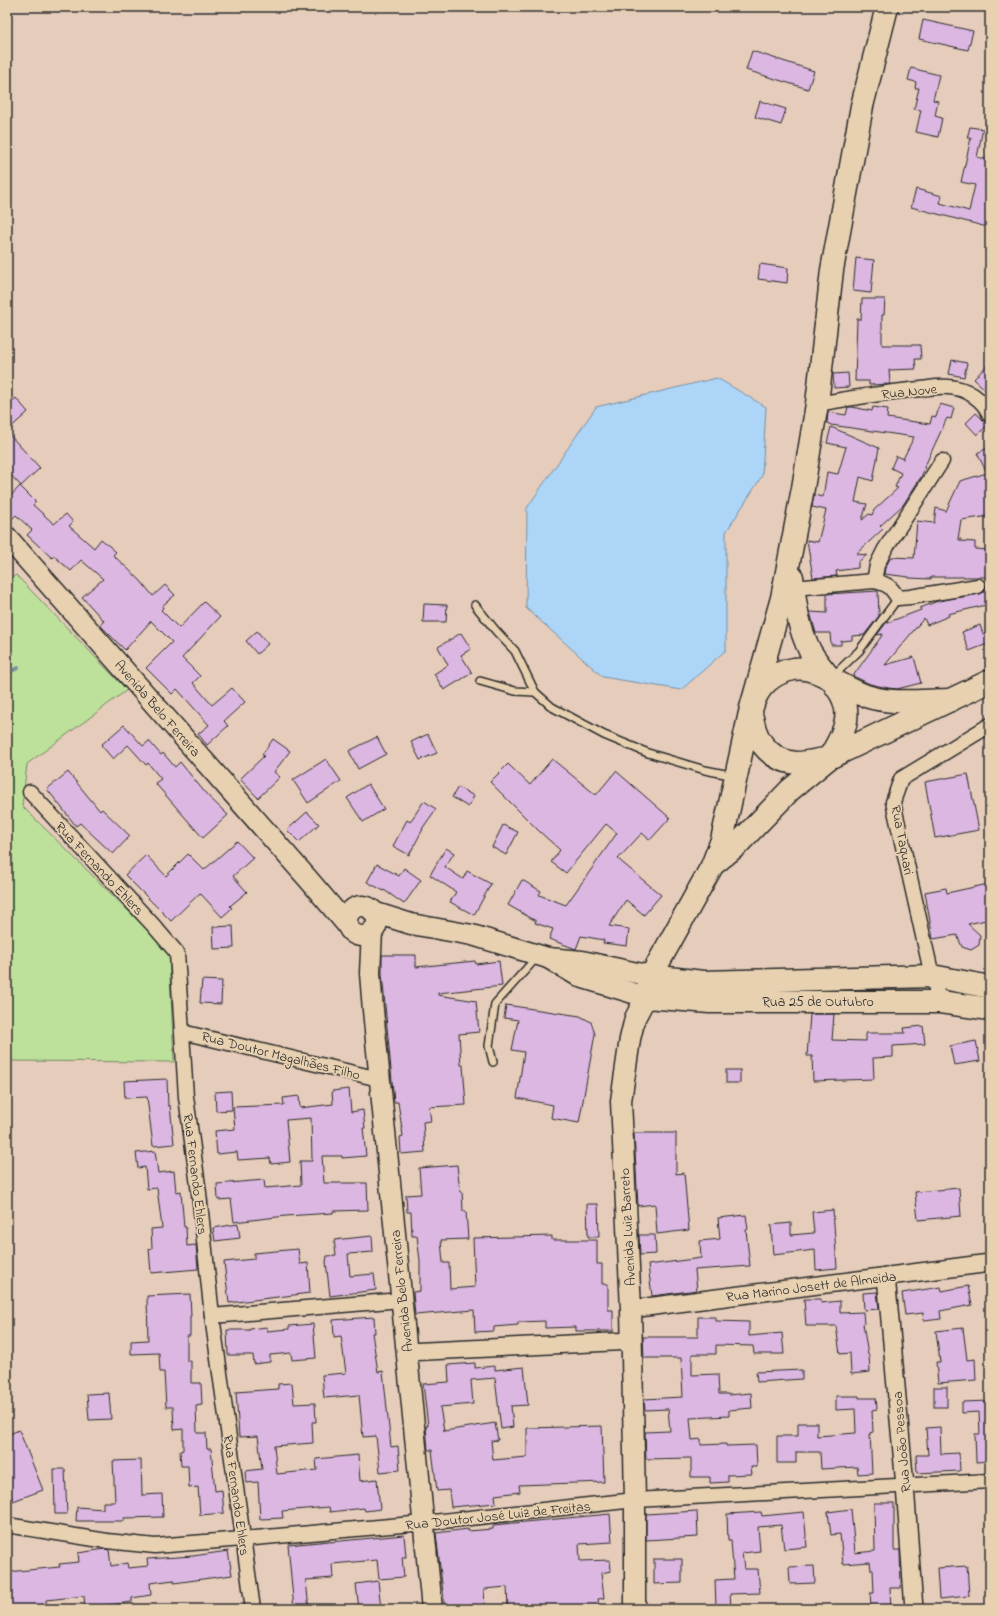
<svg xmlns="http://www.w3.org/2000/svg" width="997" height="1616" font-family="'Indie Flower',sans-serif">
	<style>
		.green { fill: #bde19b; stroke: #748663 }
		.water { fill: #acd5f7; stroke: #7891a5 }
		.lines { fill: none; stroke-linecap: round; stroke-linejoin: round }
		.stream { stroke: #7891a5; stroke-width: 4 }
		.building { fill: #dbb7e2; stroke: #2b2b2b }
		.service-casing { stroke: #2b2b2b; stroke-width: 10 }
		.minor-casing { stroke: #2b2b2b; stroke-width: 17 }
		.tertiary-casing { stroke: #2b2b2b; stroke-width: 20 }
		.secondary-casing { stroke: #2b2b2b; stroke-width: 23 }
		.primary-casing { stroke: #2b2b2b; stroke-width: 25 }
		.service { stroke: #e8d1b1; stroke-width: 7 }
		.minor { stroke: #e8d1b1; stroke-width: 14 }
		.tertiary { stroke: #e8d1b1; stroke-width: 17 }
		.secondary { stroke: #e8d1b1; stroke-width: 20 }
		.primary { stroke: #e8d1b1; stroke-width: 22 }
		.labels { text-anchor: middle; stroke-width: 3.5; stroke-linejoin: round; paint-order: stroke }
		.street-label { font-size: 14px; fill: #2b2b2b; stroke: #e8d1b1 }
	</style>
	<rect width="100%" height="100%" fill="#e5ccbb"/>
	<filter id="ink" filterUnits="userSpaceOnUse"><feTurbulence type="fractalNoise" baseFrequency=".025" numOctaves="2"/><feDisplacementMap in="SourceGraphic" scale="8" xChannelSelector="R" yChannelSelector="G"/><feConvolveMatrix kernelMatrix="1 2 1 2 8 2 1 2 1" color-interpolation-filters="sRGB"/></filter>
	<g filter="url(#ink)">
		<path class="green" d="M16,575l111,115 -100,74 -5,42 147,145 5,111 -167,-1v-480z"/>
		<path class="water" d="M717,378l49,29 -4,69 -36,56v118l-45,40 -78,-13 -77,-69 1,-100 69,-101z"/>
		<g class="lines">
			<path class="stream" d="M7,673l11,-5"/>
		</g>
		<g class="building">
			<path d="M923,20l50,11 -5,19 -49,-11z"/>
			<path d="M752,51l62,20 -6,18 -62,-19z"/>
			<path d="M911,68l28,7 -6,25 5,1 -3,15 7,2 -4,19 -22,-5 5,-22 -7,-1 5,-21h-4l1,-6 -8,-2z"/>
			<path d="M760,101l26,8 -5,16 -26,-8z"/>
			<path d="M970,127l13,2 -6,28 13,3v53l-3,14 -76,-20 5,-18 26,7 -2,7 29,8 6,-26 -14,-3 10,-44h-4z"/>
			<path d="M856,258l18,2 -3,33 -18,-2z"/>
			<path d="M760,264l28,4 -1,15 -29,-4z"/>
			<path d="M862,299h23l-1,16h-2v30h38l1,14h-6l1,10 -27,1 1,14 -21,1v-4h-14l2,-62h4z"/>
			<path d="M952,360l15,3 -3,14 -15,-3z"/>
			<path d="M990,362v32l-16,-15z"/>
			<path d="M848,373l1,14 -15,1 -1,-14z"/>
			<path d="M16,398l12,14 -21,19v-26z"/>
			<path d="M940,404l14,4 -3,11 -4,-1 -23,50h1l-4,9 -18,28 -23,21 3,3 -27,25 11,1 -9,7v6l-22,3 1,5 -24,2 -6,-38 11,2 8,-32 -14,-3 2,-12 9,2 4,-25 11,2 8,-27 -19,-4 4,-16 48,21 -6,33 -13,-4 -5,25 12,2 -5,16 7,-6 3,1 2,-5 24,-22 -3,-1 6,-14 -10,-5 5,-12 7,3 11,-22 -83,-12 -4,-2 1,-11 18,3 2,-8h4l20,4 1,-4 15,2 -1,9 43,6 2,-8 4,1z"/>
			<path d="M976,413l12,12 -11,10 -11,-12z"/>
			<path d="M7,432l33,36 -19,18 -14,-15z"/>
			<path d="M990,447v69l-29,4 -3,19h3l-1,2 15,1v7l15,1v27h-59v2l-22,-1v-1l-25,-3 1,-6 6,-11 23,1 3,-37 17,2 2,-15 10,3 14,-30 27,-8 -10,-20z"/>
			<path d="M20,486l16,16 -3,3 21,19 12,-10 7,8 -4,4 25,22 7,-9 15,13 -3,3 27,25 13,16 12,-11 10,10 -13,11 1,2 -2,2 18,18 25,-26 16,15 -38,41 18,18 -7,7 19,22 20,-17 13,14 -21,19 4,5 -21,19 -9,-11 11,-9 -32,-36 -5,5 -26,-26 26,-26 -21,-21 -26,29 -25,-25 4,-4 -22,-24 21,-18 -22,-19 -10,11 -17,-15 -2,2 -25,-23 5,-5 -16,-15 -9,9v-24z"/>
			<path d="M990,586v18l-42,10 1,2 -22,9 -3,-7 -39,47 29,-8 7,26 -24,6 -9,-1 -18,-4 -17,-8 30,-42 -6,1 9,-12 35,-13 -1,-2 18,-7 42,-7 4,-2 2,-5z"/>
			<path d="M878,591l1,25 -15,19 -12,1v4l-11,1v4h-10l-1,-12h-14l-6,-21 17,1v-19z"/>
			<path d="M424,604l23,1 -1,17h-23z"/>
			<path d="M980,625l3,9 7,-2v11l-21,8 -7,-19z"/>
			<path d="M257,631l11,13 -11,10 -11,-13z"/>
			<path d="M461,633l10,16 -10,6 11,18 -28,17 -10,-16 14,-9 -10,-18z"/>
			<path d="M124,725l19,21 6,-5 12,14 2,-2 12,14 5,-5 27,33 21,20 -25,23 -48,-55 6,-4 -13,-16 -2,2 -18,-20 -15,14 -12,-14z"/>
			<path d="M428,734l9,19 -17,7 -9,-18z"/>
			<path d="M377,737l9,17 -28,15 -9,-18z"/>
			<path d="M273,739l17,12 -16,21 6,5 -22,21 -18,-19 24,-23 -2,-1z"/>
			<path d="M326,759l15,22 -33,22 -15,-23z"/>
			<path d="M552,759l44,36 20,-24 54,47 -20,22 -8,-7 -24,26 43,36 -17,20 -18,-15 -17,26 20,3 -2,17 -24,-3 1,-3 -23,-4 -5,13 -27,-10 4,-10 -18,-6 1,-2 -28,-16 14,-25 19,11 -2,4 27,10 51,-72 -11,-9 -40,49 -15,-11 9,-12 -21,-19 -49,-49 18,-18 22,21z"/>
			<path d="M68,772l32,39 2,-2 28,27 -17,18 -33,-31 -4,3 -29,-37z"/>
			<path d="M968,774l11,56 -44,8 -10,-56z"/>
			<path d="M368,784l16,25 -21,13 -16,-24z"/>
			<path d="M458,787l16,9 -6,11 -16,-10z"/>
			<path d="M424,801l12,8 -14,20h1l-14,26 -16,-9 14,-26 3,2z"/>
			<path d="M307,812l12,12 -20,18 -12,-12z"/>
			<path d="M503,825l15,7 -12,23 -14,-8z"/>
			<path d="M237,841l16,17 -20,18 14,16 -17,14 2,2 -10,9 -22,-24 -29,28 -46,-46 21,-20 20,21 22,-22 16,16z"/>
			<path d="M446,848l8,5 -9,14 18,12 4,-8 24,13 -17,31 -24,-13 6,-10 -26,-17z"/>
			<path d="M377,864l22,12 5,-8 17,12 -17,24 -20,-14v1l-17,-9z"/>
			<path d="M988,884l2,11v24l-22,5 12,11 -1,10 -8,5 -9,-3 -5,-12 -24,4 -8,-47 21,-4 1,5z"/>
			<path d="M233,926l1,22 -20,1 -1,-22z"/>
			<path d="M382,955h34v12l59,-6 1,3 23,-3 3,25 -64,7v2l38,6 3,31 -20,2 2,31h2l3,40 -37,2 2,14 -8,1 2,30 -24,2 -1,-17 3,-1 -5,-34h-4l-12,-129z"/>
			<path d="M202,980l20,1 -1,23 -21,-1z"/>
			<path d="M506,1005l74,11 11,6 4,12 -16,89 -28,-5 2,-13 -36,-7 7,-46 -12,-2 6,-30 -14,-2z"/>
			<path d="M810,1014h24l-2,26 34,1v-8h39l-1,-5 19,-2 2,18 -32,2v11l-20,1 1,21 -61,2 -1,-25h-5z"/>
			<path d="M976,1041l4,20 -26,4 -4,-19z"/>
			<rect x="726" y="1070" width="14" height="13"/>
			<path d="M167,1079l1,27 2,-1 4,39 -21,2 -6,-49 -22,1 -1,-17z"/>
			<path d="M349,1089l2,23 12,-2 2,18h-2l3,28 -24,2v-2h-20l2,27h43l1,27 -35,1v2l-47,3 -52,6 -3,-23 -13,1 -1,-16 47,-4 1,8 36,-3 -1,-24h12l-1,-43 -25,2 4,42 -19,2 -1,-6 -32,2 -1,-8 -20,2 -2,-23 20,-2 -2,-22 51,-2 -1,-7 16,-2 1,12 33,-4 -1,-13z"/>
			<path d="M231,1091l1,19 -16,1 -1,-19z"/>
			<path d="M634,1133h42v41l8,-1 5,57 -32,4 -2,-30 -17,2z"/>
			<path d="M155,1151l3,22 16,-2 2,21 5,-1 3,36h2l1,19 9,-1 2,24 -47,4 -2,-24 3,-1 -1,-19 11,-1 -5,-40 -10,1 -2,-22 -7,1 -2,-15z"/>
			<path d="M457,1165l3,26h2l1,20h3l2,28 -27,1 2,23h6l1,26 25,-2 -2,-49 79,-2v4h45v24h5v20h6v26h5v21h-37v-4l-31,1v-7l-27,1v3l-24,2v4l-19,1 -1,-22 -59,5 -2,-23 7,-1v-30l-3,-25h-5l-1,-24h-4l-1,-17 15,-1 -2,-26z"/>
			<path d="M959,1188l2,28 -43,4 -3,-28z"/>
			<path d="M587,1204h11l1,33h-11z"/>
			<path d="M833,1210l4,58 -21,2 -1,-20 -42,5 -2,-30 20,-2v12l23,-2 -2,-21z"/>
			<path d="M746,1215l2,14 -2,1 4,36 -55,4 2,20 -45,6 -4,-31 53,-7 -1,-17 20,-2 -2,-21z"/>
			<path d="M238,1224l2,14 -25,3 -2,-13z"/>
			<path d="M639,1235h16l1,19 -16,1z"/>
			<path d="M372,1236l1,16 -25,2 2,22 24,-2 2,16 -46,6 -4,-34 1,-6 9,-1 -2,-15z"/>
			<path d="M298,1249l2,15 8,-1 2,30 -81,10 -5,-41 30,-3v-6z"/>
			<path d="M968,1286l4,19 -32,6 1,8 -17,2 -1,-8 -18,2 -3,-22 39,-6 1,4z"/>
			<path d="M877,1292l2,17 -15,1 -1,-17z"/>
			<path d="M190,1294l1,22h-1v20h-3v25h4v22h10l1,22 -6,1 1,27h9l1,16h4l4,42 7,-1 2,23 -24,2 -2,-28 -9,1 -1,-22h-7l-1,-15 3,-1v-21l-9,1 -1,-23h-7l-2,-35h-4l-1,-19 -28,1v-13l17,-1 -1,-44z"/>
			<path d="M804,1299h17v4l19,-2v12l23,-1 1,12h-1l5,31h1l1,17 -19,2 -1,-21 -10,1 -4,-28h-30z"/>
			<path d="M374,1317l1,16h-3l6,39 5,-1 8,76 7,-1 2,24 -20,2 -4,-36 -13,1 -4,-42 -35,3 -2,-23 24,-2 -5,-37 -7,1 -1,-17z"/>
			<path d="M698,1317h18v4l33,1v14l33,-3 2,21h-30l-1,-8 -37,-1v9h-24v21l26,-1 1,20h9v1l23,-2 1,15 -23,2v6l-39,2 2,22 9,-1v6l25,-1v2l30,-1 1,22h-6l1,7 -24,1v7l-18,1v-6h-19v-19l-45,1 -1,-27 25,-1 -2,-22 -23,1 -1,-11 39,-2 -2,-39h-37l-1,-21h55z"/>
			<path d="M313,1324l3,34 -24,2 -1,-7 -21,2v7l-16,2 -1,-9h-25l-1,-25h23v-1l17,-2v4l22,-2v-3z"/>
			<path d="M963,1328l4,32 8,-1 1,21 -38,3 -2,-21h4l-4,-31z"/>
			<path d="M475,1363v5l20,-2v4l29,-3 4,38 -17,1 2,21 -12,2 -6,-51 -24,2 2,24 -33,3 4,24 51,-8 3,17 -7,1 2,19 34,-3v-29l75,-2 2,56 -85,3 1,7 -25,3 1,8 -45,4 -2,-17 -12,1 -5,-41h-4l-2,-24h2l-5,-42 26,-2 -1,-17z"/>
			<path d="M802,1370v9l-45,3 -1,-10z"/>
			<path d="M292,1383l2,21 21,-1 1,19h-4l1,21 -39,3 3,28 40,-4 -1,-11 42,-4 2,26 17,-2 3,30 -15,2 -1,-3 -34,4 -1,-5 -47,4 1,7 -23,1 -2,-37 -12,1 -1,-12 17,-2 -4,-33 -19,1 -3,-45 42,-3v-5z"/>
			<rect x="934" y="1387" width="13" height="20"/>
			<path d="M109,1393l2,26 -22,1 -2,-26z"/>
			<path d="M836,1396h23v2h17l1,11 -5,1 1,22 -3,1 2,40 -14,1 -1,-7 -36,2 -1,-17h-24v11h-19v-27h21v-13h19v13l39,-3 -1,-24 -19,1z"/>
			<path d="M990,1401v60l-14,1 -1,-28h5l-1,-22 -17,1v-11z"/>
			<path d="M940,1427l1,27 18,-1 1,18 -43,2 -1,-18h12l-2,-27z"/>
			<path d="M19,1430l24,60 -30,11 -6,-15v-51z"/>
			<path d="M141,1460l1,35 20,-1 1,23 -39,1v3h-48l1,-14 26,2v-7h12l-2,-41z"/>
			<path d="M54,1469h11l2,45h-12z"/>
			<path d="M874,1503h20v47h6l1,38h-11l1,21h-10v-3h-10l-1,-13h4l-1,-23h-2l-1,-8 -27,2 -3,-30 -9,1 -3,-23 23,-3 4,44 20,-2z"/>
			<path d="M697,1511l1,26 -52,3v-26z"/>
			<path d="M761,1512l1,4 42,-4 3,35 -23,2 -3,-24 -23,2 2,24 -18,2 2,16h14l2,24 -30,1 1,12 -15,1 -1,-27 19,-1 -3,-38h-3l-1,-27z"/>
			<path d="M610,1514l2,28 -33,2 1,17 30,-1 1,11 -10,2 3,25 -6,1 1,10h-91l-1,-22 -23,2 1,19 -40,1 -9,-76 32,-4v2l25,-2v-4z"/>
			<path d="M404,1535l2,22h-4l2,20 -25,2 -2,-19 -45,4 1,14 -27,2 3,29h-15l-6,-64 42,-4v1z"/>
			<path d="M105,1549l4,1 2,16 16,-3 1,5 20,-2 -1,-7 46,-3 35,-5 4,24 -58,8v-3l-24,3 1,12 -19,3v4l-47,6 -1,-12 -38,4 1,9h-40v-37l53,-5 -1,-3 20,-2 -1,-9z"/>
			<path d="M654,1559h28v24l-28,1z"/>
			<path d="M814,1566l1,17 -25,1 -1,-17z"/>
			<path d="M967,1566l2,30 -30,3 -2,-31z"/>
			<path d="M378,1581l3,28h-22l-3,-25z"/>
		</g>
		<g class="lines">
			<defs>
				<g id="service">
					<path d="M475,605l21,26 19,20 20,41 17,15 52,28 44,18 57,17 30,6"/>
					<path d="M833,676l26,-25 39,-53"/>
					<path d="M480,681l35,10 20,1"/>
					<path d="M493,1062l-4,-16 6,-42 42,-47"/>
				</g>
				<g id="minor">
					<path d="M817,404c35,-6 69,-12 104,-15 9,-1 19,-3 28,-2 17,1 34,12 41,28"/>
					<path d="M874,581l3,-16 8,-16 57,-88"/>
					<path d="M793,588l81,-7c14,3 16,5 24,17l12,-1 68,-11"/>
					<path d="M30,792l123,133 24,28 9,144 13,96 13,123 41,293"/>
					<path d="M940,1002l-8,-26 -39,-174 8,-23 89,-54"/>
					<path d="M182,1032l197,47"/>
					<path d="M212,1316l189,-16"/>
					<path d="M7,1525l100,16 48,5 88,-7 181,-16 211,-23 355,-19"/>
				</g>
				<g id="tertiary">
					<path d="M886,1276l19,210 9,123"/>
					<path d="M631,1309l359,-46"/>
					<path d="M407,1352l225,-11"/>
				</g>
				<g id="secondary">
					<path d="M7,537l302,343 39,46"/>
					<circle cx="362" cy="921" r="15"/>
					<path d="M373,912l38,12 61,11 76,23 34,3 69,15"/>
					<path d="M372,931l-2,42 3,37 59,599"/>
					<path d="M548,958l32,19 66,20 -11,21 -5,21 -9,62 10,208 4,191v109"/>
				</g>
				<g id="primary">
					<path d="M887,7l-25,99 -30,164 -15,134 -14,84 -21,110 -31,110 -29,132 -10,26 -61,110 -5,21 64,5h230l50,7"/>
					<path d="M792,577c3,26 6,50 18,74 7,13 19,24 27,37 19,25 6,47 -8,70 -11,2 -22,5 -33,5 -23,-2 -39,-19 -43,-41 -1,-4 -3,-10 -1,-15 5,-20 21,-35 42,-38 22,-4 50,20 72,27 27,9 58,4 85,4"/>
					<path d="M715,863l21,-17 54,-56 39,-32 161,-77"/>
					<path d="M651,976l52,6 229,-6 58,11"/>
				</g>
			</defs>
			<use href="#service" class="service-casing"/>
			<use href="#minor" class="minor-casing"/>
			<use href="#tertiary" class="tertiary-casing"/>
			<use href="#secondary" class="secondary-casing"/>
			<use href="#primary" class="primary-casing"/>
			<use href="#service" class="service"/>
			<use href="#minor" class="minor"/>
			<use href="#tertiary" class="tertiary"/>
			<use href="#secondary" class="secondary"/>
			<use href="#primary" class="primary"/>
		</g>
	</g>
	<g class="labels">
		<g class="street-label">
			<text transform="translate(909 391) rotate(-6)" y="5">Rua Nove</text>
			<text transform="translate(158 708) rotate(49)" y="5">Avenida Belo Ferreira</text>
			<text transform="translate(903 840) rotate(79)" y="5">Rua Taquari</text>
			<text transform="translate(100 868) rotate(47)" y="5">Rua Fernando Ehlers</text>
			<text x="818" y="1006">Rua 25 de Outubro</text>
			<text transform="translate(281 1055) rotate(14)" y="5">Rua Doutor Magalhães Filho</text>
			<text transform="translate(196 1174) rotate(83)" y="5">Rua Fernando Ehlers</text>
			<text transform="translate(627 1227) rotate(-93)" y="5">Avenida Luiz Barreto</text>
			<text transform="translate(811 1286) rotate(-7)" y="5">Rua Marino Josett de Almeida</text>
			<text transform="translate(401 1291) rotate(-96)" y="5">Avenida Belo Ferreira</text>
			<text transform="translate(901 1442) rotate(-95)" y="5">Rua João Pessoa</text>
			<text transform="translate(237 1495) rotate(82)" y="5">Rua Fernando Ehlers</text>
			<text transform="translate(498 1515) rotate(-6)" y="5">Rua Doutor José Luiz de Freitas</text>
		</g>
	</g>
	<rect width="997" height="1616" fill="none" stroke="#e8d1b1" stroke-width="24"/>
	<rect x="12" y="12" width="973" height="1592" fill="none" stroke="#2b2b2b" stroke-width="1.5" filter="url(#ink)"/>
</svg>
